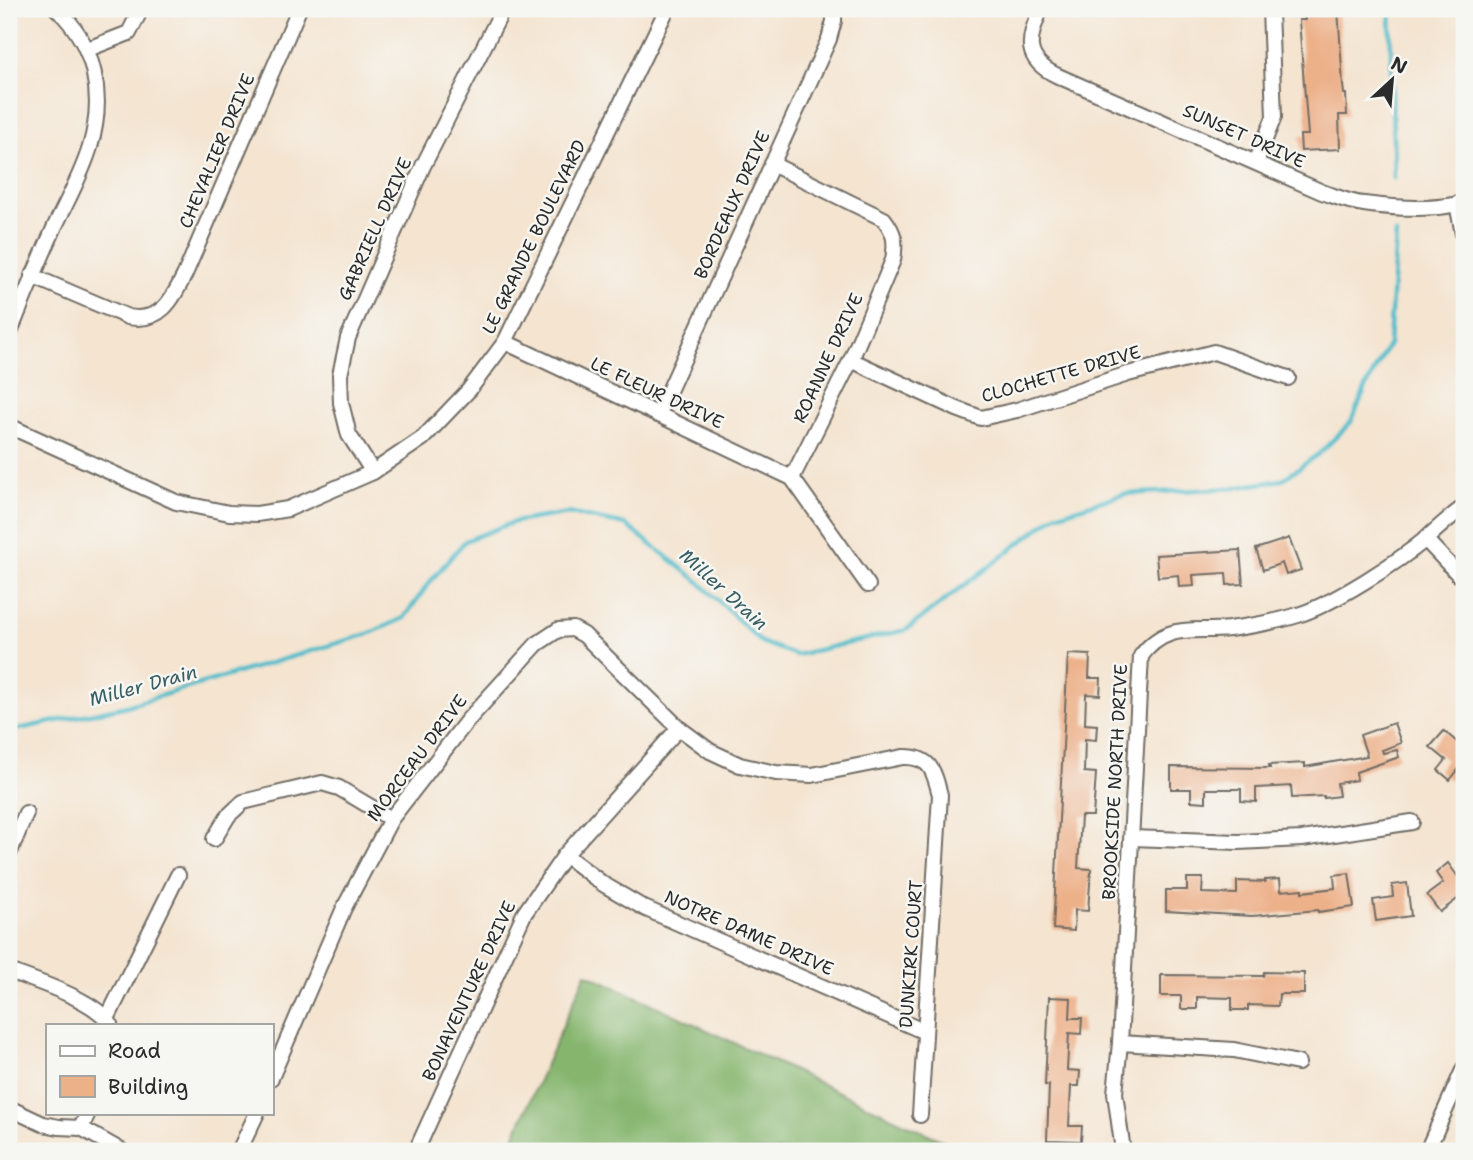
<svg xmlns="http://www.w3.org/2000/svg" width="1473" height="1160" font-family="'Shantell Sans',sans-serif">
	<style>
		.forest { fill: #86b66e; stroke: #58704c; stroke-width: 2 }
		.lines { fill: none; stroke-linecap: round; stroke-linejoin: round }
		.stream { stroke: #50bcca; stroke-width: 4.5 }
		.building { fill: #edb18a }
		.minor-casing { stroke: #716c65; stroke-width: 18 }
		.minor { stroke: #fff; stroke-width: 14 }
		.labels { text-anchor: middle; stroke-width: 5; stroke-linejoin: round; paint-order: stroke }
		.street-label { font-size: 18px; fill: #2b2b2b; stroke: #f6f6f2 }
		.water-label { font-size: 19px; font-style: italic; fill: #385e63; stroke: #f6f6f2 }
	</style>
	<rect width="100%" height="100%" fill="#f6f6f2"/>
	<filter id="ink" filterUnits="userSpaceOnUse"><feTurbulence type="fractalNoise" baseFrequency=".0143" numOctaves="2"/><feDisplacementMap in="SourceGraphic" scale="14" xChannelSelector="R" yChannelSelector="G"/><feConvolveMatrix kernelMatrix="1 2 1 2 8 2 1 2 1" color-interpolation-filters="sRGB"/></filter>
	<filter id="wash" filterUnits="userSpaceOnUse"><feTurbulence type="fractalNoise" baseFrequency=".00686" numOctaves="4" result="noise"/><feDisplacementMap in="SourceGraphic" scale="28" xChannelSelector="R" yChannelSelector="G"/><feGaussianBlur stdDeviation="1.57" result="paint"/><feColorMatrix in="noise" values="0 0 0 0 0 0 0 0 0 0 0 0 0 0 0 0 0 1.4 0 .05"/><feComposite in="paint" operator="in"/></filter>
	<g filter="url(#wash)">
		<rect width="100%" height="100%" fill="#f4e4d0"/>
		<path class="forest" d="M586,973l378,178h-456z"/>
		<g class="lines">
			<g class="stream">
				<path d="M1390,9l4,169"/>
				<path d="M9,731l114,-24 245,-73 36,-16 25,-35 36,-42 49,-19 54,-9 58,12 72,56 63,61 35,13 110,-25 150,-115 68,-21 109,-6 49,-8 39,-28 30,-30 16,-37 22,-41 7,-110"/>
			</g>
		</g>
		<g id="blocks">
			<g class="building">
				<path d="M1304,9h34l5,76 1,9h2l1,21h-8l1,34 -39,2 -1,-16h8l-9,-115h6z"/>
				<path d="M1289,538l12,32 -15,5 -4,-12 -19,7 -7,-21z"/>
				<path d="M1240,550l3,34 -16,1 -1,-12 -33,2 1,11 -15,1 -1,-12 -20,2 -2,-22z"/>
				<path d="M1068,654l22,1 -1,23h12l-1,17 -14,-1 -1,30 12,1 -1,15 -11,-1 -1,33 12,1 -1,15 -2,28h-12l-3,52 13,1 -1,15 -2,27 -13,-1 -1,21 -21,-2z"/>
				<path d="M1394,723l7,20 -19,7 1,3 14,-3 2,7 -43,15 1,8 -20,3 2,13 -15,2v-2l-32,2 -1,-12 -35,2v14l-15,-1v-12h-35v13l-15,-1v-12h-20v-22l99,1 -1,-3 36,-2v4l62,-11 -7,-21z"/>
				<path d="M1444,731l20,17v14l-14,18 -12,-10 8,-10 -16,-13z"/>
				<path d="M1448,863l16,22v9l-24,18 -13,-17 16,-12 -7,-10z"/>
				<path d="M1349,873l5,34 -36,5v-2l-66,6 -86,-5v-21h21v-12h16l-1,15 35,1v-13l28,1v-2l15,-1 1,12 21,-2v3l33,-4 -1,-13z"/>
				<path d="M1407,883l4,33 -35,5 -3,-21 20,-3 -1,-12z"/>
				<path d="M1264,972l40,1v21h-25l-1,12 -30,-1v5h-16v-12l-35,-1v12h-16v-13h-20v-21l102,1z"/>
				<path d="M1049,997l22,1 -1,20h12l-1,16 -12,-1 -2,37 13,1 -1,15h-8l-2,40h13l-1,15 -34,-1 2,-55h-4z"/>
			</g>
		</g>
	</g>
	<g filter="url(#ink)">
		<use href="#blocks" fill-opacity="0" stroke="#716c65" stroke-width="2"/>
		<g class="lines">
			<defs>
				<g id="minor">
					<path d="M1041,9c-14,30 -18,51 17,67l264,116c13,4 28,11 42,12 28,4 74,7 100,-2"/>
					<path d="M88,49l41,-16 12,-24"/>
					<path d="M1256,162l18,-45 -4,-108"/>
					<path d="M772,164l112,55c11,14 12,23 9,41l-42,100 -59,118"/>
					<path d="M1457,204l7,35"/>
					<path d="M32,276l96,41c33,6 44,-17 57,-43l114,-265"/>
					<path d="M9,335c14,-36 30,-73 46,-109 12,-25 27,-52 35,-79 15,-50 6,-102 -33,-138"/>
					<path d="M505,342l287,136 76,107"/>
					<path d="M851,360l106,49 24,9 36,-8 111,-36 86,-22 74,26"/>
					<path d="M658,415l171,-376 5,-18v-12"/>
					<path d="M9,426l167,76 53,11 28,1 31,-5 85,-37 50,-34 46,-48 36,-48 162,-333"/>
					<path d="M373,472l-24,-37 -8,-32 -1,-28 8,-37 75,-172 80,-157"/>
					<path d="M1425,539l34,36"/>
					<path d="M1132,838l106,4 64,-3 110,-17"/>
					<path d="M214,839l14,-23 15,-14 79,-19 17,5 52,31"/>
					<path d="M9,854l17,-41"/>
					<path d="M565,855l38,29 41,24 281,124"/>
					<path d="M9,971c26,10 87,29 101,53"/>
					<path d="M107,1019l71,-144"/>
					<path d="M1120,1043l114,7 64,13"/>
					<path d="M271,1078l73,-170 47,-89 76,-98 70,-77 21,-14 15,-1 11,6 95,93 31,23 30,14 36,8 36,2 91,-18c28,-1 31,15 37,38l-20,320"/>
					<path d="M9,1108l34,16 16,3 22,1 41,23"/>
					<path d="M81,1128l7,-15"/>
					<path d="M239,1151l18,-38"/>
					<path d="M416,1151l108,-237 41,-59 114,-127"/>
					<path d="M1123,1151l-8,-58 5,-50 21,-387c25,-34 51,-23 88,-27 22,-3 47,-7 69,-14 35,-11 100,-53 129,-77 12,-11 24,-22 37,-31"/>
					<path d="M1427,1151l37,-83"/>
				</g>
			</defs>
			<use href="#minor" class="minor-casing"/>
			<use href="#minor" class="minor"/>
		</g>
	</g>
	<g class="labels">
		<g class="street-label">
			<text transform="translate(1244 136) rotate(24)" y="6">SUNSET DRIVE</text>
			<text transform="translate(217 151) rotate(-67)" y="6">CHEVALIER DRIVE</text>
			<text transform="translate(732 205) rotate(-66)" y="6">BORDEAUX DRIVE</text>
			<text transform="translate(375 229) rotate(-66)" y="6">GABRIELL DRIVE</text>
			<text transform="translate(534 237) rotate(-64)" y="6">LE GRANDE BOULEVARD</text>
			<text transform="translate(828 358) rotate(-65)" y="6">ROANNE DRIVE</text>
			<text transform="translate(1061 374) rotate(-16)" y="6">CLOCHETTE DRIVE</text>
			<text transform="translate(657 393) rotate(25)" y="6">LE FLEUR DRIVE</text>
			<text transform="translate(417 758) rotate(-53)" y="6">MORCEAU DRIVE</text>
			<text transform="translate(1115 782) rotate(-87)" y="6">BROOKSIDE NORTH DRIVE</text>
			<text transform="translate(749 933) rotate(24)" y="6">NOTRE DAME DRIVE</text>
			<text transform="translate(911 954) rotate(-86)" y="6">DUNKIRK COURT</text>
			<text transform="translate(469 991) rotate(-65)" y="6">BONAVENTURE DRIVE</text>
		</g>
		<g class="water-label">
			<text transform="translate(724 589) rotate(42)" y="7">Miller Drain</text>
			<text transform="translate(143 685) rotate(-15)" y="7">Miller Drain</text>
		</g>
	</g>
	<rect width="1473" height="1160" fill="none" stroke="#f6f6f2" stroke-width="35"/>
	<rect x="46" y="1024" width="228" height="91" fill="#f6f6f2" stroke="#a5a5a2" stroke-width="2"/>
	<rect x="60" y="1046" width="35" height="10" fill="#ffffff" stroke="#a5a5a2" stroke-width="2"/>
	<text x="108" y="1058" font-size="21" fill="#2b2b2b">Road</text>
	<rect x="60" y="1076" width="35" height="21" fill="#edb18a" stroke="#a5a5a2" stroke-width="2"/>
	<text x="108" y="1094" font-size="21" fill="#2b2b2b">Building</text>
	<g transform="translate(1392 80) rotate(26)" stroke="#f6f6f2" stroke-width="5" paint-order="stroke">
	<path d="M0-5L12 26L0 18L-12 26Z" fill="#2b2b2b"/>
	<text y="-10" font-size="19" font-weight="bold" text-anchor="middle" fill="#2b2b2b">N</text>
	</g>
</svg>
